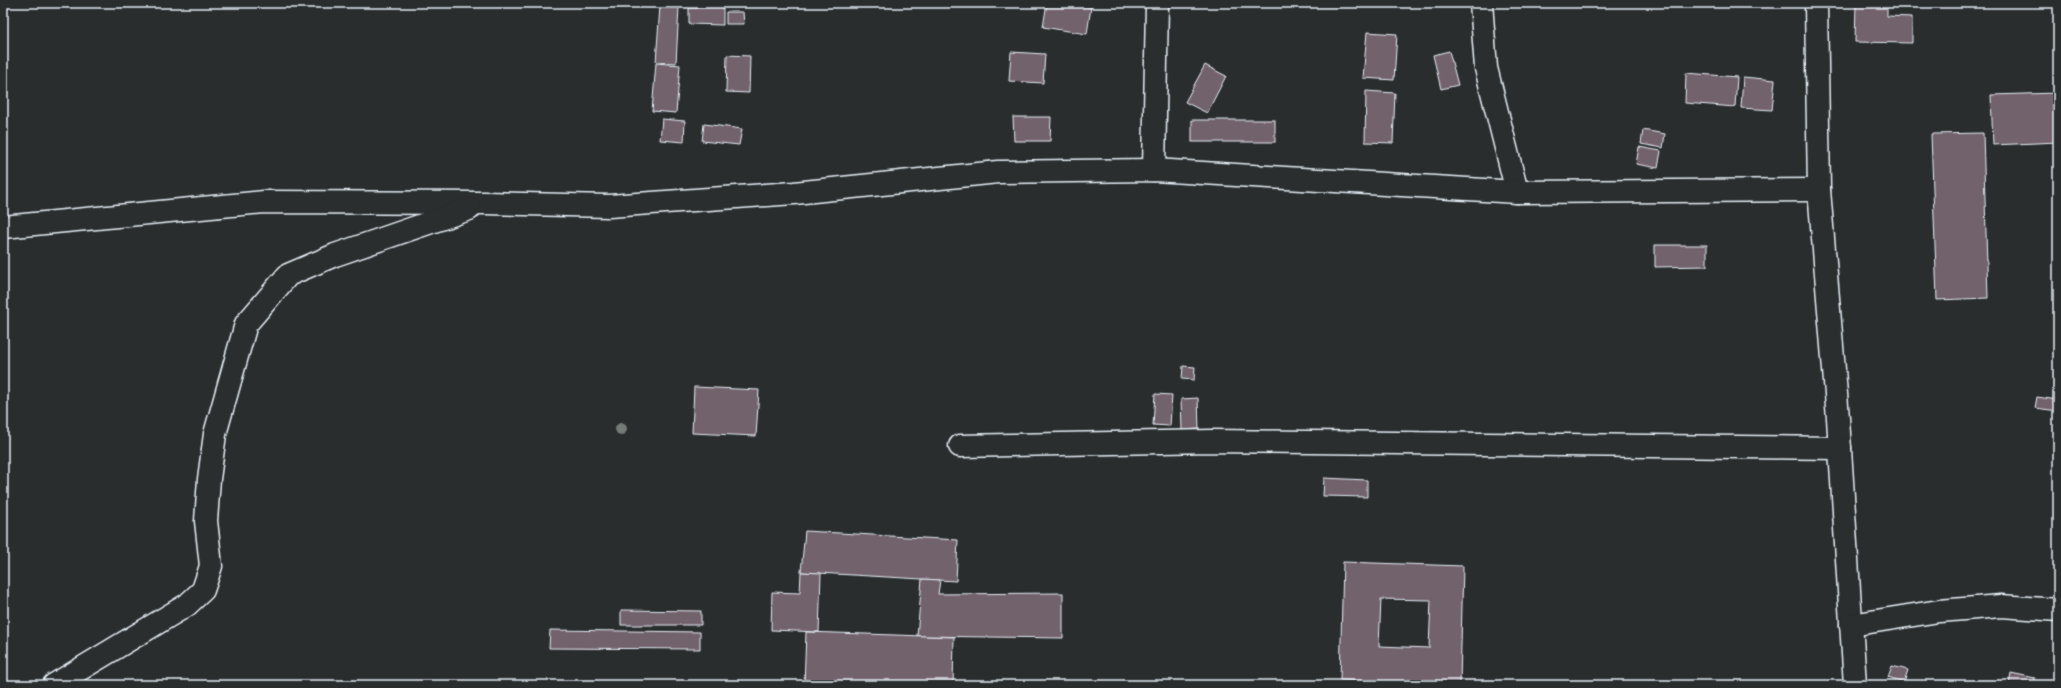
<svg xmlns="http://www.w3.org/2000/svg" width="2061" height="688" font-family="Itim,sans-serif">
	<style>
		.building { fill: #72626c; stroke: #e8f1f8; fill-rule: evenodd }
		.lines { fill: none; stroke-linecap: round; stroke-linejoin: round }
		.street-casing { stroke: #e8f1f8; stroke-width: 25 }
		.street { stroke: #2a2d2e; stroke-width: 22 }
		.tree { fill: #747b78 }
	</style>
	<rect width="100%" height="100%" fill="#2a2d2e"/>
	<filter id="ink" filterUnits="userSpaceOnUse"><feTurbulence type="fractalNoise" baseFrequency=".025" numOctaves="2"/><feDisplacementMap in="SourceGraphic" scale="8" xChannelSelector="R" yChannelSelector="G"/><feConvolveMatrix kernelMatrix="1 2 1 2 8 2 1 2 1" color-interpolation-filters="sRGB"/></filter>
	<g filter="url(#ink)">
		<g class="building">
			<path d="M698,3h25v22l-34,-1v-16h9z"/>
			<path d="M1047,3h17l27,4 -4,27 -44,-7z"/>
			<path d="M1268,3h40v3l-40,-1z"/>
			<path d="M1314,3h66v4l-66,-1z"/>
			<path d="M1856,3h31v13l25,1v26l-57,-1z"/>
			<path d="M660,6l19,1 -3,56 -20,-1z"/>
			<path d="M726,12h17l1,12h-18z"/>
			<path d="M1367,32l30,2 -3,46 -31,-2z"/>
			<path d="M1449,51l9,34 -17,4 -8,-34z"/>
			<path d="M1011,52l34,2 -2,29 -34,-2z"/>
			<path d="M727,55l23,1 -1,37 -23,-1z"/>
			<path d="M656,63l24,2 -4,48 -24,-2z"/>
			<path d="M1205,65l21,11 -19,37 -22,-11z"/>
			<path d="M1686,73l51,4 -2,30 -50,-4z"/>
			<path d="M1743,77l32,3 -3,30 -31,-2z"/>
			<path d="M1366,91l29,2 -2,50 -28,-1z"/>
			<path d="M2058,93v49l-65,3 -2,-50z"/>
			<path d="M1013,117h38l-1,24h-36z"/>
			<path d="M662,119l23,2 -1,21 -24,-2z"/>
			<rect x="1192" y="120" width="83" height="22"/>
			<path d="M704,124l38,5 -3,16 -37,-4z"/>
			<path d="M1643,130l22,4 -2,14 -22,-4z"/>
			<path d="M1983,133l5,165 -51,2 -6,-166z"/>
			<path d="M1639,147l22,4 -3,17 -22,-4z"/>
			<path d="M1655,245h52v21l-52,1z"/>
			<path d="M1183,366l12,1 -1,13 -12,-1z"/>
			<path d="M694,387l65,3 -3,46 -64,-3z"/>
			<path d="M1155,394l17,1 -2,31 -17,-1z"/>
			<path d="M2037,397l21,3v11l-23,-3z"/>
			<path d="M1198,398l1,31 -17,1 -1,-31z"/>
			<path d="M1324,478l43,2v17l-44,-1z"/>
			<path d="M805,531l153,9 -2,41 -155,-9z"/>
			<path d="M1343,562l120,4 -3,118 -120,-4zM1381,599l50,1 -2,48 -50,-2z"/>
			<path d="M801,572l20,1 -2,59 -48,-2 1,-38 28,1z"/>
			<path d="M922,579l18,1 -2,14 125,-1v45l-146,-2z"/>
			<path d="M621,610l80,1v14h-80z"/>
			<path d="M550,630l150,2v17l-151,-1z"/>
			<path d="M806,632l148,5 -1,48h-149z"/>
			<path d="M1892,666l16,4 -4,12 -16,-5z"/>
			<path d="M2011,673l24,5 -1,7h-25z"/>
		</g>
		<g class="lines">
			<defs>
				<g id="street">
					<path d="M1481,3l5,65 31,124"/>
					<path d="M1816,3l3,187 19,228 17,267"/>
					<path d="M1154,170l3,-167"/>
					<path d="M3,227l261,-25 221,1 124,3 185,-13 204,-21 156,-2 363,22 302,-2"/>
					<path d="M960,446l252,-5 628,7"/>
					<path d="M1851,625l88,-14 62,-5 57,4"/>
					<path d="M54,685l133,-80 16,-15 8,-24 -5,-45 3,-42 6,-45 31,-110 42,-49 47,-20 134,-46"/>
				</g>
			</defs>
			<use href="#street" class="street-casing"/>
			<use href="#street" class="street"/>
		</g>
		<circle class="tree" cx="621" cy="429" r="6"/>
	</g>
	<rect width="2061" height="688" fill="none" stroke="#2a2d2e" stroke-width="16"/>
	<rect x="8" y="8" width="2045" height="672" fill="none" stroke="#e8f1f8" stroke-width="1.5" filter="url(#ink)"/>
</svg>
